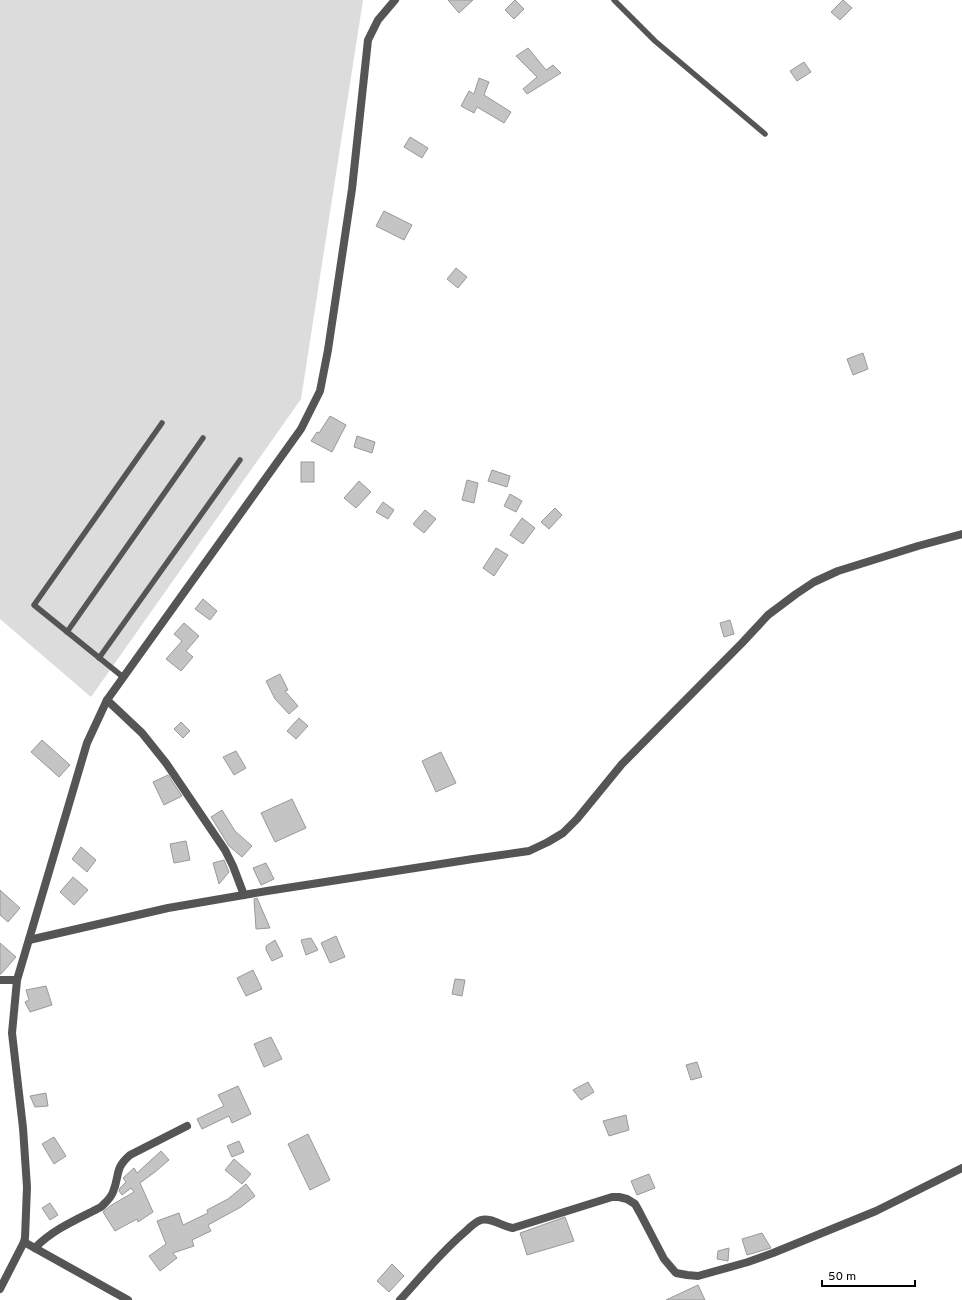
<svg xmlns="http://www.w3.org/2000/svg" width="962" height="1300" font-family="Overpass,sans-serif">
	<style>
		.green { fill: #dcdcdc }
		.building { fill: #c4c4c4; stroke: #999 }
		.lines { fill: none; stroke-linecap: round; stroke-linejoin: round }
		.service { stroke: #555; stroke-width: 5.5 }
		.minor { stroke: #555; stroke-width: 8 }
		.tertiary { stroke: #555; stroke-width: 8 }
	</style>
	<rect width="100%" height="100%" fill="#fff"/>
	<path class="green" d="M0,0h363l-62,399 -210,298 -91,-78z"/>
	<g class="building">
		<path d="M448,0h25l-14,13z"/>
		<path d="M515,0l9,9 -10,10 -9,-9z"/>
		<path d="M843,0l9,8 -12,12 -9,-8z"/>
		<path d="M528,48l18,22 7,-5 8,8 -34,21 -4,-5 14,-12 -21,-21z"/>
		<path d="M804,62l7,10 -14,9 -7,-10z"/>
		<path d="M479,78l10,4 -5,13 27,17 -7,11 -27,-16 -3,6 -13,-7 8,-15 5,3z"/>
		<path d="M410,137l18,11 -6,10 -18,-11z"/>
		<path d="M384,211l28,14 -8,15 -28,-14z"/>
		<path d="M456,268l11,9 -9,11 -11,-9z"/>
		<path d="M863,353l5,16 -15,6 -6,-16z"/>
		<path d="M330,416l16,9 -14,27 -21,-11 6,-9 2,1z"/>
		<path d="M357,436l18,6 -3,11 -18,-6z"/>
		<rect x="301" y="462" width="13" height="20"/>
		<path d="M492,470l18,6 -3,11 -19,-6z"/>
		<path d="M467,480l11,3 -4,20 -12,-3z"/>
		<path d="M359,481l12,11 -15,16 -12,-10z"/>
		<path d="M510,494l12,7 -6,11 -12,-6z"/>
		<path d="M383,502l11,8 -6,9 -12,-7z"/>
		<path d="M555,508l7,7 -13,14 -8,-7z"/>
		<path d="M425,510l11,9 -12,14 -11,-9z"/>
		<path d="M522,518l13,10 -12,16 -13,-9z"/>
		<path d="M496,548l12,7 -14,21 -11,-8z"/>
		<path d="M203,599l14,12 -7,9 -15,-11z"/>
		<path d="M730,620l4,14 -10,3 -4,-14z"/>
		<path d="M184,623l15,13 -13,15 7,6 -12,14 -15,-12 16,-18 -8,-7z"/>
		<path d="M280,674l8,16 -3,1 13,15 -9,8 -14,-15 -9,-18z"/>
		<path d="M299,718l9,8 -12,13 -9,-8z"/>
		<path d="M181,722l9,9 -7,7 -9,-9z"/>
		<path d="M42,740l28,25 -11,12 -28,-25z"/>
		<path d="M236,751l10,17 -12,7 -11,-18z"/>
		<path d="M441,752l15,31 -20,9 -14,-31z"/>
		<path d="M168,775l14,21 -18,9 -11,-23z"/>
		<path d="M292,799l14,29 -31,14 -14,-29z"/>
		<path d="M222,810l13,21 17,15 -10,11 -13,-11 -18,-29z"/>
		<path d="M186,841l4,19 -16,3 -4,-19z"/>
		<path d="M81,847l15,13 -9,12 -15,-13z"/>
		<path d="M224,860l5,12 -10,12 -6,-21z"/>
		<path d="M266,863l8,16 -13,6 -8,-17z"/>
		<path d="M73,877l15,13 -14,15 -14,-13z"/>
		<path d="M0,890l20,18 -12,14 -8,-7z"/>
		<path d="M257,898l13,30 -14,1 -2,-30z"/>
		<path d="M336,936l9,21 -15,6 -9,-20z"/>
		<path d="M311,938l7,12 -12,5 -5,-15z"/>
		<path d="M275,940l8,16 -11,5 -6,-11v-4z"/>
		<path d="M0,943l16,14 -15,17h-1z"/>
		<path d="M253,970l9,19 -16,7 -9,-18z"/>
		<path d="M455,979l10,1 -3,16 -10,-2z"/>
		<path d="M46,986l6,19 -22,7 -5,-10 4,-2 -3,-10z"/>
		<path d="M271,1037l11,22 -18,8 -10,-23z"/>
		<path d="M697,1062l5,15 -11,3 -5,-15z"/>
		<path d="M588,1082l6,10 -13,8 -8,-10z"/>
		<path d="M238,1086l13,28 -19,9 -3,-7 -27,13 -5,-10 27,-13 -6,-11z"/>
		<path d="M46,1093l2,13 -13,1 -5,-11z"/>
		<path d="M626,1115l3,15 -20,6 -6,-15z"/>
		<path d="M308,1134l22,46 -20,10 -22,-46z"/>
		<path d="M54,1137l12,19 -12,8 -12,-20z"/>
		<path d="M239,1141l5,11 -12,5 -5,-11z"/>
		<path d="M161,1151l8,9 -14,12 -15,11 13,29 -15,10 -1,-3 -22,12 -12,-19 7,-6 24,-14 -3,-4 -9,7 -3,-4 1,-3 6,-6 -3,-4 11,-10 3,5z"/>
		<path d="M234,1159l17,15 -9,10 -17,-14z"/>
		<path d="M649,1174l6,14 -18,7 -6,-14z"/>
		<path d="M246,1184l9,12 -14,11 -33,18 3,6 -19,9 2,6 -21,7 4,5 -17,13 -11,-15 17,-12 -9,-23 22,-8 4,12 25,-12 -1,-3 21,-11z"/>
		<path d="M50,1203l8,12 -8,5 -8,-12z"/>
		<path d="M565,1217l9,24 -47,14 -7,-22z"/>
		<path d="M762,1233l9,15 -24,7 -5,-16z"/>
		<path d="M729,1248l-1,13 -11,-2 1,-8z"/>
		<path d="M392,1264l12,12 -15,16 -12,-11z"/>
		<path d="M698,1285l7,15h-39z"/>
	</g>
	<g class="lines">
		<g class="service">
			<path d="M614,0l41,41 110,93"/>
			<path d="M67,632l136,-194"/>
			<path d="M99,658l141,-198"/>
			<path d="M123,677l-89,-72 128,-182"/>
		</g>
		<g class="minor">
			<path d="M107,700l35,33 24,30 59,87 8,16 11,29"/>
			<path d="M29,940l139,-32 99,-17 206,-32 56,-8 19,-9 15,-9 14,-14 45,-55 120,-121 26,-28 28,-21 18,-12 24,-11 80,-25 44,-12"/>
			<path d="M0,980h17"/>
			<path d="M24,1242l104,58"/>
			<path d="M35,1248c18,-19 43,-29 66,-41 4,-4 10,-9 12,-15 7,-17 1,-23 17,-37l57,-29"/>
			<path d="M400,1300c21,-23 42,-49 66,-69 4,-4 9,-9 15,-11 10,-3 22,7 32,8l99,-31h7l8,2 8,5 5,9 24,46 12,14 11,2 11,1 50,-14 25,-9 103,-42 86,-43"/>
		</g>
		<path class="tertiary" d="M0,1289l24,-47 1,-4 2,-51 -4,-59 -11,-95 5,-53 70,-237 20,-43 194,-271 19,-38 8,-41 24,-161 16,-149 10,-20 17,-20"/>
	</g>
	<path d="M822 1280v6h93v-6" fill="none" stroke="#000000" stroke-width="2"/>
	<text x="828" y="1280" font-size="12" fill="#000000" stroke="#ffffff" stroke-width="3" paint-order="stroke">50 m</text>
</svg>
